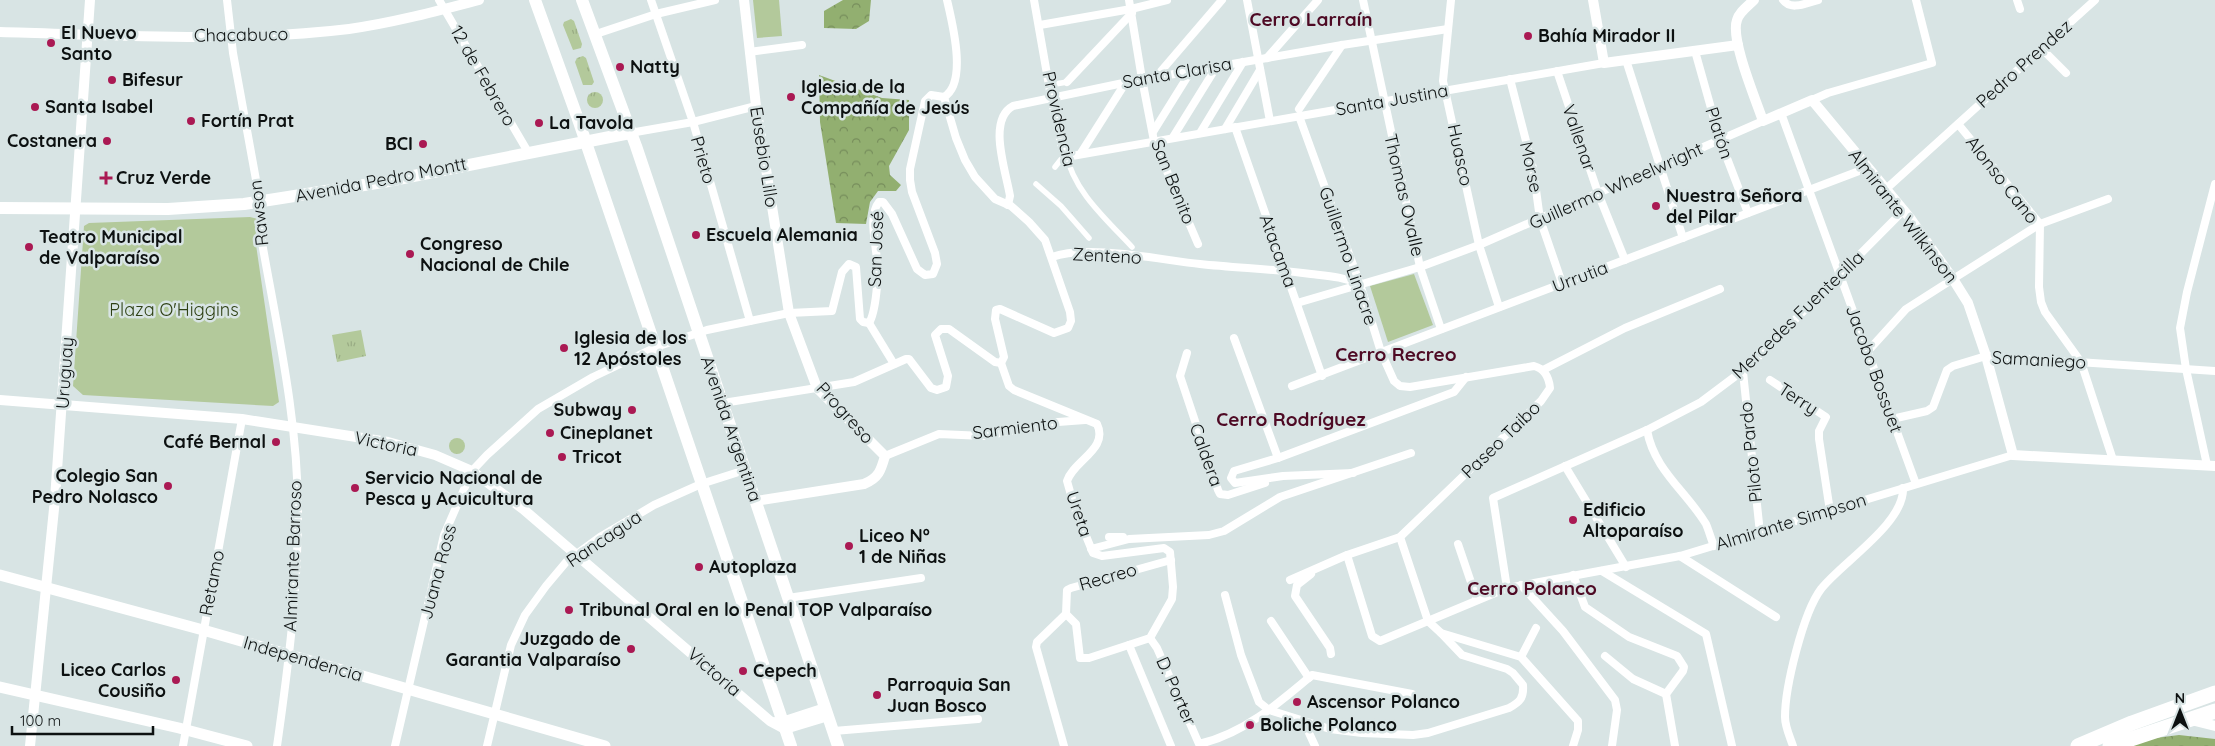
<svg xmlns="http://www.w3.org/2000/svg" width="2215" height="746" font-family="Quicksand,sans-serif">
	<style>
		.grass { fill: url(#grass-tufts) }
		.forest { fill: url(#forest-crowns) }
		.park { fill: #b3c99b }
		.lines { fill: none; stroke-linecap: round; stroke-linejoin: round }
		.pedestrian { stroke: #fff; stroke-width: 5.5 }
		.minor { stroke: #fff; stroke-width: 8 }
		.tertiary { stroke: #fff; stroke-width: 10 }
		.secondary { stroke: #fff; stroke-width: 11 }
		.primary { stroke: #fff; stroke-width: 12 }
		.motorway { stroke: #fff; stroke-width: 15 }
		.poi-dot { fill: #aa1953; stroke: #d8e4e4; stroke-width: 2 }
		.labels { text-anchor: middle; stroke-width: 5; stroke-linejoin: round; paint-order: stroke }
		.poi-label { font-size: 18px; font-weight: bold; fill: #0d1111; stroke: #d8e4e4; text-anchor: start }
		.street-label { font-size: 18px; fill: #0d1111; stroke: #d8e4e4 }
		.park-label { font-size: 18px; fill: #2e4013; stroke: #d8e4e4 }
		.neighbourhood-label { font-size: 19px; font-weight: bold; fill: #4e0a24; stroke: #d8e4e4 }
	</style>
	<defs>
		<pattern id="grass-tufts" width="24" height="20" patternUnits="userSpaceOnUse" patternTransform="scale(1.25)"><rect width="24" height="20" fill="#b3c99b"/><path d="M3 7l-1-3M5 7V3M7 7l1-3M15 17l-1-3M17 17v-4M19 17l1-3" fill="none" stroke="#99ac84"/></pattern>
		<pattern id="forest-crowns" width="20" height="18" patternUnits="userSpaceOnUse" patternTransform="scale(1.25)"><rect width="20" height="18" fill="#92af70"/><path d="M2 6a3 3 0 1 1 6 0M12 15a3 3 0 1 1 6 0" fill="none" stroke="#768d5b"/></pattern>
	</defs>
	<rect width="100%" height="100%" fill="#d8e4e4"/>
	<g class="grass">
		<path d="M571,19l3,2 8,23 -1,4 -8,2 -10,-25 1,-3z"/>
		<path d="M583,56l3,2 8,24 -2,3h-9l-8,-23 2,-4z"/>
		<circle cx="595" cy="100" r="8"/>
		<path d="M361,330l5,26 -29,6 -5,-27z"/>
		<circle cx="457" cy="446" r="8"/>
	</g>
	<g class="forest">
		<path d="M843,0h28l-2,21 -13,8 -32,-1v-17z"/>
		<path d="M819,75l63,23 27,2v30l-20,36 1,9 11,10 -5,6h-18l-8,11 -4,22 -30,-1 -16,-101z"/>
		<path d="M2179,735l36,4v7h-93l10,-5z"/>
	</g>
	<g class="park">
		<path d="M753,0h26l3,36 -25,2z"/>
		<path d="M250,217l8,2 -3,19 24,164 -6,4 -190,-11 -10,-9 11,-160 5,-3z"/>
		<path d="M1414,274l19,51 -45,17 -18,-56z"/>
	</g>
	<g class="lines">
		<g class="pedestrian">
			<path d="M1050,85l17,-3"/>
			<path d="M1066,153c7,38 41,67 66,94"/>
			<path d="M1055,167l11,-14"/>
			<path d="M1036,184l25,22 28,32"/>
		</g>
		<g class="minor">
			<path d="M227,0l6,53 27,149 3,20 -2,15c16,91 37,182 37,275 0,78 -10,157 -21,234"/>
			<path d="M439,0l89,152"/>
			<path d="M651,0l42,122 57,199"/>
			<path d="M1034,0l17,97 11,51 10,8 532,-93"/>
			<path d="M1129,0l13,79 12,62 44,103"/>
			<path d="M1247,0l23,121"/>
			<path d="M1363,0l57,267 21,62"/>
			<path d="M1451,0l-8,81 36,164 20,62"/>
			<path d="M1783,0c8,11 23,3 35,0"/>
			<path d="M2017,0l3,9"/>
			<path d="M1040,25l91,-16 36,-9"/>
			<path d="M596,34l60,-20 59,-14"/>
			<path d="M2041,48l25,25"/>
			<path d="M1695,51l25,89 28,73"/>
			<path d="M749,52l53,-7"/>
			<path d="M1267,58l51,-58"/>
			<path d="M1626,60l57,178"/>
			<path d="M1557,71l41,122 27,67"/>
			<path d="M1156,77l66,-77"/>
			<path d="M1510,79l23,89 7,51 22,64"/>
			<path d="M1067,82l65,-69"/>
			<path d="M944,97c24,-14 8,-75 3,-97"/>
			<path d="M1812,100l16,-7 104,-30 -16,-63"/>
			<path d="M1299,109l43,-64"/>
			<path d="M1781,113l135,371"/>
			<path d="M1958,124l82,100 -1,63 2,15 4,10 36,50 32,98"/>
			<path d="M1235,127l87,249"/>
			<path d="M1225,129l35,-59"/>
			<path d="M1153,132l38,-61"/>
			<path d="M630,133l63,-11 63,-16"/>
			<path d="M1200,133l43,-71"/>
			<path d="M1173,137l44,-71"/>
			<path d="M1081,153l45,-71"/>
			<path d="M1886,189l209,-189"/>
			<path d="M1008,205l2,-9c-4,-25 -23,-76 3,-90l115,-24 214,-37 106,-16"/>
			<path d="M1052,257c35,-13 109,3 148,7 37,4 74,5 111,10 17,2 33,3 48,10"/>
			<path d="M1297,303l123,-36 59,-22 284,-124"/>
			<path d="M869,323l25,41"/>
			<path d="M1234,338l44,120"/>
			<path d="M1868,351l38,-42 47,-30 87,-55 68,-25"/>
			<path d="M1187,353l-7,23 38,114 2,4 8,1 37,-12"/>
			<path d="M1001,363l8,23 5,4 83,34c12,25 -23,36 -30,57l8,28 18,44 9,3 62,-8 6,4 3,35 -1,12 -22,39 -61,20h-9l-4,-34 -10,-10"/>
			<path d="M1543,370l82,-42 95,-39"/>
			<path d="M1743,372l17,161"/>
			<path d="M1770,380l56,37 -7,14v8l11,72"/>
			<path d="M1292,386l575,-218"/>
			<path d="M723,403l131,-21 52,-23h3l22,29 6,2 9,-3 2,-11 -13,-41 6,-6h8l46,33 6,1 3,-6 -9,-38 1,-9 4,-1 54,24 14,-5 3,-7 -1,-9 -25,-72 -16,-18 -18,-16 -16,-7 -20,-22 -10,-17 -9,-22 -12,-41"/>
			<path d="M1892,419l35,-8 6,-4 14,-37 6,-4 33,-10 229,15"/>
			<path d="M1647,430c7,40 39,61 59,94 3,7 5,15 8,22"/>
			<path d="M885,456l54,-22 45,2 74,-14 27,-2"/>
			<path d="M2207,465l-21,-96 -6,-41 7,-36 28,-108"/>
			<path d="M1565,466l61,101"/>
			<path d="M1353,473l-70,3 -48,7 -4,-5 3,-7 44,-13 176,-66 12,-15"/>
			<path d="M1109,537h14"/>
			<path d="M1400,537l28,84 13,12 80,24 57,64v9l-5,16"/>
			<path d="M1458,544l19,56"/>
			<path d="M1091,549l38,-10 80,-4 15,-4 56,-34 131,-44"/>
			<path d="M1347,555l25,81 8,5 127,-53 173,-32 333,-101"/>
			<path d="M1680,556l96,61"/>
			<path d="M1602,571l104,63 26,112"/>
			<path d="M1311,574l-14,11 -2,11 35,52 1,6"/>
			<path d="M1573,575l12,32 44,30 48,19 7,11 -1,4 -17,23"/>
			<path d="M1290,580l57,-25 53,-18 141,-136 9,-13c-1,-11 -5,-19 -16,-22l-124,21 -10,-1 -6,-5 -13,-29 -21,-68 -61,-168"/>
			<path d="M1521,585l42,46 52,69 2,10 -5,36"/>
			<path d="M1507,588l-14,-90 154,-68 54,-28 48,-36 155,-156"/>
			<path d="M1225,595l16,60 18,47 10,8 61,19 32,4 51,2 15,-2 81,-25c11,-6 15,-10 14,-23l-10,-12 -6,-4 -45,-14 -21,-22"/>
			<path d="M788,598l133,-20"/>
			<path d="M1271,621l38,57"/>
			<path d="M1150,638l7,10 42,96c44,-10 80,-41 113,-69l100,19"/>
			<path d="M1129,645l42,101"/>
			<path d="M1605,656l28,23 33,15"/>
			<path d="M1521,657l15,-29"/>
			<path d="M1666,694l9,52"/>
			<path d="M1304,722l11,24"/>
			<path d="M834,731l144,-12"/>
			<path d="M183,746l59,-327"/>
			<path d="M395,746l49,-211 28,-64 15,-16 51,-46 55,-32 63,-30 51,-17 82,-17 43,-2 10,-39 7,-8 7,3 4,52 3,3 6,1c7,-11 10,-49 8,-63 -1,-15 -9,-45 2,-58h4l9,12 25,55 8,6 8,-1 4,-10 -2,-11 -23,-61 -2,-12v-11l15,-68 6,-6 13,2"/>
			<path d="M487,746l24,-101 14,-30 21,-29 21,-25 33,-24 54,-32 47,-21 44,-14"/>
			<path d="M1064,746l-28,-99 1,-5 29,-28 1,-24 4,-2 100,-28"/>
			<path d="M1793,746c-3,-9 -8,-19 -8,-29 0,-30 18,-104 36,-128 20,-26 84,-66 82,-101"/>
		</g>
		<g class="tertiary">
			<path d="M744,0l12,106 33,207 28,75 68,68c-4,14 -6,22 -21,28l-108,17"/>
			<path d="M1593,0l11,63 134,-18"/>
			<path d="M1754,0c-6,6 -15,12 -17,20 -7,19 19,80 26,101l49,-21 98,118 43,61 15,24 18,53 27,99 202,11"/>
			<path d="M0,32c116,3 233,11 349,-3 44,-6 88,-18 130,-29"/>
			<path d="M0,400l242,19 146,23 47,13 37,16 51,38 247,212 15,8 43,-13"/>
			<path d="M2191,720l24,6"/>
			<path d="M776,722h6l43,-14"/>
			<path d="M30,746l25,-247 35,-499"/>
		</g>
		<g class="secondary">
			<path d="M0,575l203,55 402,116"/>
			<path d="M0,687l179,41 68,18"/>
		</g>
		<g class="primary">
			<path d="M535,0l44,122 212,624"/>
			<path d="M582,0l54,146 202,600"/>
			<path d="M0,208l168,1 76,-5 139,-22 247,-49"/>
		</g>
		<g class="motorway">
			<path d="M2078,746l54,-23 83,-30"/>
			<path d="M2110,746l105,-35"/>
		</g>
	</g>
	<g class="poi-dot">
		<circle cx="1528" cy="36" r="5"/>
		<circle cx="51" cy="43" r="5"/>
		<circle cx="620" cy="67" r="5"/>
		<circle cx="112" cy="80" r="5"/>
		<circle cx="791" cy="97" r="5"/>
		<circle cx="35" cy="107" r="5"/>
		<circle cx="191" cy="121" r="5"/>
		<circle cx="539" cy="123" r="5"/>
		<circle cx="107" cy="141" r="5"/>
		<circle cx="423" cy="144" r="5"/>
		<path d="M103.5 170.5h5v5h5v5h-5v5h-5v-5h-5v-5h5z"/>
		<circle cx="1656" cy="206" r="5"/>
		<circle cx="696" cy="235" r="5"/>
		<circle cx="29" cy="247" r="5"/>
		<circle cx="410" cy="254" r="5"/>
		<circle cx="564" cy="348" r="5"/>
		<circle cx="632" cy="410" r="5"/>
		<circle cx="550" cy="433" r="5"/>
		<circle cx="276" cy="442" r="5"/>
		<circle cx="562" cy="457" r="5"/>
		<circle cx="168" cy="486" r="5"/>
		<circle cx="355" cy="488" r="5"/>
		<circle cx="1573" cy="520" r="5"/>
		<circle cx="849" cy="546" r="5"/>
		<circle cx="699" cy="567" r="5"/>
		<circle cx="569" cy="610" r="5"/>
		<circle cx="631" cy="649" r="5"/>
		<circle cx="743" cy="671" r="5"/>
		<circle cx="176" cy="680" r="5"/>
		<circle cx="877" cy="695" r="5"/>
		<circle cx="1297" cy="702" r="5"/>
		<circle cx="1250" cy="725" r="5"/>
	</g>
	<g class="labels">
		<g class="poi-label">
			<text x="61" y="39">El Nuevo<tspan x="61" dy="21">Santo</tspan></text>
			<text x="1538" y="42">Bahía Mirador II</text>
			<text x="630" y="73">Natty</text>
			<text x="122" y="86">Bifesur</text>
			<text x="801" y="93">Iglesia de la<tspan x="801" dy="21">Compañía de Jesús</tspan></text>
			<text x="45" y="113">Santa Isabel</text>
			<text x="201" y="127">Fortín Prat</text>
			<text x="549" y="129">La Tavola</text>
			<text x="97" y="147" text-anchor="end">Costanera</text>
			<text x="413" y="150" text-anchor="end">BCI</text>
			<text x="116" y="184">Cruz Verde</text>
			<text x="1666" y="202">Nuestra Señora<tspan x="1666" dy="21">del Pilar</tspan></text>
			<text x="706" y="241">Escuela Alemania</text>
			<text x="39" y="243">Teatro Municipal<tspan x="39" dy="21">de Valparaíso</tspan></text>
			<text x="420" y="250">Congreso<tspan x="420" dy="21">Nacional de Chile</tspan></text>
			<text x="574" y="344">Iglesia de los<tspan x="574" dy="21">12 Apóstoles</tspan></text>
			<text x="622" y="416" text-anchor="end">Subway</text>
			<text x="560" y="439">Cineplanet</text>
			<text x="266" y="448" text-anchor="end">Café Bernal</text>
			<text x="572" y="463">Tricot</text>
			<text x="158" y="482" text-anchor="end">Colegio San<tspan x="158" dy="21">Pedro Nolasco</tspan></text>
			<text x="365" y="484">Servicio Nacional de<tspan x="365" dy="21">Pesca y Acuicultura</tspan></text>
			<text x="1583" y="516">Edificio<tspan x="1583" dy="21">Altoparaíso</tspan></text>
			<text x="859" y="542">Liceo N°<tspan x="859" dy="21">1 de Niñas</tspan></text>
			<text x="709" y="573">Autoplaza</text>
			<text x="579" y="616">Tribunal Oral en lo Penal TOP Valparaíso</text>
			<text x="621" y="645" text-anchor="end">Juzgado de<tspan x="621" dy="21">Garantia Valparaíso</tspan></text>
			<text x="166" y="676" text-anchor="end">Liceo Carlos<tspan x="166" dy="21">Cousiño</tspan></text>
			<text x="753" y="677">Cepech</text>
			<text x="887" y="691">Parroquia San<tspan x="887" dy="21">Juan Bosco</tspan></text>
			<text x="1307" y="708">Ascensor Polanco</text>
			<text x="1260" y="731">Boliche Polanco</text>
		</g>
		<g class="street-label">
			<text transform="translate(241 35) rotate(-1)" y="6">Chacabuco</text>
			<text transform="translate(2024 64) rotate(-42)" y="6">Pedro Prendez</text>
			<text transform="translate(1177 73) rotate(-10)" y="6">Santa Clarisa</text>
			<text transform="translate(483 76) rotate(60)" y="6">12 de Febrero</text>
			<text transform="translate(1392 100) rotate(-10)" y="6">Santa Justina</text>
			<text transform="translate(1059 119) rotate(77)" y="6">Providencia</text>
			<text transform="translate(1719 133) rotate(72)" y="6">Platón</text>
			<text transform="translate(1579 138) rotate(71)" y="6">Vallenar</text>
			<text transform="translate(1460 155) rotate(78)" y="6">Huasco</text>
			<text transform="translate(764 157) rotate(81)" y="6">Eusebio Lillo</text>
			<text transform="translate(703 160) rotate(74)" y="6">Prieto</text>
			<text transform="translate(1531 167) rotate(78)" y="6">Morse</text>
			<text transform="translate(381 180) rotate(-11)" y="6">Avenida Pedro Montt</text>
			<text transform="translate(2002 180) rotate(52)" y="6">Alonso Cano</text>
			<text transform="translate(1173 182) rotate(68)" y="6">San Benito</text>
			<text transform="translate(1616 186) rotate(-24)" y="6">Guillermo Wheelwright</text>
			<text transform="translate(1404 195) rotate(77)" y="6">Thomas Ovalle</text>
			<text transform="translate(259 213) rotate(-96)" y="6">Rawson</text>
			<text transform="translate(1903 216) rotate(52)" y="6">Almirante Wilkinson</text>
			<text transform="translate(876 249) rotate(-88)" y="6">San José</text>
			<text transform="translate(1278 251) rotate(70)" y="6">Atacama</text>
			<text transform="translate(1107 256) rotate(3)" y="6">Zenteno</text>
			<text transform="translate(1348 256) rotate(71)" y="6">Guillermo Linacre</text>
			<text transform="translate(1580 277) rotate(-21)" y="6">Urrutia</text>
			<text transform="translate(1798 315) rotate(-44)" y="6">Mercedes Fuentecilla</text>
			<text transform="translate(2039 360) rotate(3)" y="6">Samaniego</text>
			<text transform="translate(1874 369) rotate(70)" y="6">Jacobo Bossuet</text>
			<text transform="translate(65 373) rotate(-86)" y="6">Uruguay</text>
			<text transform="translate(1798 399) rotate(33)" y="6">Terry</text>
			<text transform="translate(845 413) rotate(48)" y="6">Progreso</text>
			<text transform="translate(1015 428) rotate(-7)" y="6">Sarmiento</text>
			<text transform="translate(731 429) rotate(71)" y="6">Avenida Argentina</text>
			<text transform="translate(1501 440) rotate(-44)" y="6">Paseo Taibo</text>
			<text transform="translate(386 444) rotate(12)" y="6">Victoria</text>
			<text transform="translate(1751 452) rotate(-96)" y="6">Piloto Pardo</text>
			<text transform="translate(1206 455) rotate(70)" y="6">Caldera</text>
			<text transform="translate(1079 514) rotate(71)" y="6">Ureta</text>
			<text transform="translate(1791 522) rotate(-17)" y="6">Almirante Simpson</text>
			<text transform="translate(604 539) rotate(-34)" y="6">Rancagua</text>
			<text transform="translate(293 556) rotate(-88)" y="6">Almirante Barroso</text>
			<text transform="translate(438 572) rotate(-75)" y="6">Juana Ross</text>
			<text transform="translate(1108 577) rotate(-16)" y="6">Recreo</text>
			<text transform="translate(212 583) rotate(-79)" y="6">Retamo</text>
			<text transform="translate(303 659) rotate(16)" y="6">Independencia</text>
			<text transform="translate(714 672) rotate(41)" y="6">Victoria</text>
			<text transform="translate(1176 691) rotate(66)" y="6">D. Porter</text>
		</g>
		<g class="park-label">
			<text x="174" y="316">Plaza O'Higgins</text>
		</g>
		<g class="neighbourhood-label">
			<text x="1311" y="26">Cerro Larraín</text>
			<text x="1396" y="361">Cerro Recreo</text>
			<text x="1291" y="426">Cerro Rodríguez</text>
			<text x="1532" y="595">Cerro Polanco</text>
		</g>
	</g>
	<g transform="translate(2180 711)" stroke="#d8e4e4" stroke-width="4" paint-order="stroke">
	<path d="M0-4L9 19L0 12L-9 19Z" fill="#0d1111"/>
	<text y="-8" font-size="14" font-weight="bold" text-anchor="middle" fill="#0d1111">N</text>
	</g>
	<path d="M12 726v8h141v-8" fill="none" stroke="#0d1111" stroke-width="2.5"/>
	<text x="20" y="726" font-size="15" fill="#0d1111" stroke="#d8e4e4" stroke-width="4" paint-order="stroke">100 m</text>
</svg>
